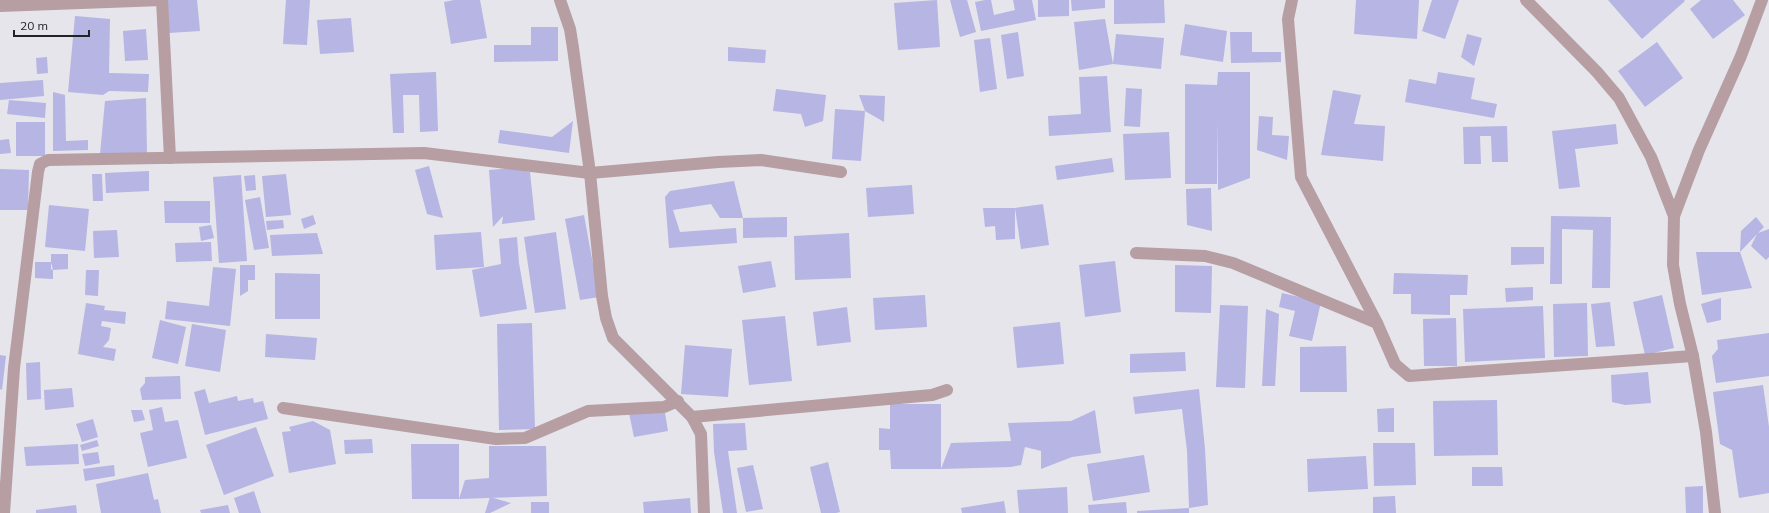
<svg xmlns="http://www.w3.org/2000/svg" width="1769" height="513" font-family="Mulish,sans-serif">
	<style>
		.building { fill: #b6b5e3 }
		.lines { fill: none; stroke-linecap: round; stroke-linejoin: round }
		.minor { stroke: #b69ea3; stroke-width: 12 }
	</style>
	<rect width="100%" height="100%" fill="#e5e5eb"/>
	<g class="building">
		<path d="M167,0h30l3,31 -31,2z"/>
		<path d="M286,0h24l-3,45 -24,-1z"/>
		<path d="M454,0h26l7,38 -36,6 -7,-42z"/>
		<path d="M937,0l3,47 -42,3 -4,-47z"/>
		<path d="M950,0h17l9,32 -16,5z"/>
		<path d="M985,0h6l3,15 21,-5 -2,-10h19l4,20 -55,11 -6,-29z"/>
		<path d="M1038,0h31v16l-31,1z"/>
		<path d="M1071,0h34v8l-33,3z"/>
		<path d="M1114,0h50l1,23 -51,1z"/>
		<path d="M1356,0h63l-2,39 -63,-5z"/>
		<path d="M1432,0h27l-14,39 -23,-8z"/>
		<path d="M1608,0h76l1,1 -43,38z"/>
		<path d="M1701,0h32l12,15 -32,24 -23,-30z"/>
		<path d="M75,16l35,3 -1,54 40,1 -1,18 -39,-1 -6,4 -35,-3z"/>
		<path d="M351,18l3,34 -34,2 -3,-34z"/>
		<path d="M1105,19l8,45 -34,6 -5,-48z"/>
		<path d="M1185,24l42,7 -4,31 -43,-7z"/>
		<path d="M531,27h27v34l-64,1v-17h37z"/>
		<path d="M146,29l2,31 -23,1 -2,-30z"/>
		<path d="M1018,32l6,44 -17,3 -6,-44z"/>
		<path d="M1230,32h22v20h29v10l-50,1z"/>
		<path d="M1116,34l48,4 -3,31 -48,-5z"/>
		<path d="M1467,34l15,4 -8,28 -13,-9z"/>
		<path d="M990,38l7,51 -17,3 -6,-52z"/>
		<path d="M1657,42l26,36 -38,29 -27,-36z"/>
		<path d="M728,47l38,3 -1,13 -37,-2z"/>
		<path d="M47,57l1,16 -11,1 -1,-16z"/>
		<path d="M436,72l2,59 -18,1 -1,-37h-16l1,38h-11l-3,-59z"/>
		<path d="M1218,72h32v106l-32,12v-71l-1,65h-32v-100l32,1z"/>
		<path d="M1438,72l37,6 -4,21 26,5 -3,14 -89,-16 4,-23 27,5z"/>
		<path d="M1107,76l4,56 -62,4 -1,-20 33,-2 -2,-37z"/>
		<path d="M43,80l1,16 -44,4v-17z"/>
		<path d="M1126,88l16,1 -2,38 -16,-1z"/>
		<path d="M776,89l50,6 -3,26 -18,6 -4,-13 -28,-3z"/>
		<path d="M1333,90l28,5 -7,29 31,2 -2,35 -62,-6z"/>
		<path d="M53,92l12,3 1,46 22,-1v10l-35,1z"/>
		<path d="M859,95l26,1 -1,26 -19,-11z"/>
		<path d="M146,98l1,56h-47l5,-53z"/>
		<path d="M9,100l37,3 -1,15 -38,-4z"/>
		<path d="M835,109l30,2 -4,50 -29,-2z"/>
		<path d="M1259,116l14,1 -1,18 17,1 -2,24 -30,-10z"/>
		<path d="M573,121l-4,32 -71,-10 2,-13 52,7z"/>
		<rect x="16" y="122" width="29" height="34"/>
		<path d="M1616,124l2,20 -43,5 5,38 -21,2 -7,-58z"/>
		<path d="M1507,126l1,36h-16l-1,-26h-11l1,28h-17l-1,-37z"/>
		<path d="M1169,132l2,46 -46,2 -2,-46z"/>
		<path d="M9,139l2,14 -11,1v-14z"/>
		<path d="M1112,158l2,14 -57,8 -2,-14z"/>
		<path d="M429,166l14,52 -16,-4 -12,-44z"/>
		<path d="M512,168l18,4 5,48 -33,4 1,-8 -10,11 -4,-57z"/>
		<path d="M0,169l29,1 -1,40h-28z"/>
		<path d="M149,171v20l-43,2 -1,-20z"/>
		<path d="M92,174h10l1,27h-10z"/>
		<path d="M286,174l5,41 -25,2 -4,-41z"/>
		<path d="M241,175l6,86 -28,2 -6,-86z"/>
		<path d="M255,175l1,15 -10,1 -2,-15z"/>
		<path d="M734,181l9,37 44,-1v20l-44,1v-20h-23l-9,-14 -38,6 7,22 56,-4 1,15 -68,5 -4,-51 5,-6z"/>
		<path d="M912,185l2,29 -46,3 -2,-29z"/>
		<path d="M1211,188l1,43 -25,-6 -1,-36z"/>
		<path d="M260,197l9,51 -15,2 -9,-50z"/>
		<path d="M164,201h46v22h-45z"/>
		<path d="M1043,204l6,41 -28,4 -6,-41v31l-19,1 -1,-14 -10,1 -2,-19h32z"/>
		<path d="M49,205l40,4 -4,42 -40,-4z"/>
		<path d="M313,215l3,9 -12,5 -3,-10z"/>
		<path d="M584,215l15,82 -19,3 -15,-81z"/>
		<path d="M1551,216l60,1 -1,71h-18l1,-58 -31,-1v55h-12z"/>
		<path d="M1756,217l8,10 -6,6 11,-4v28l-3,3 -15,-14 6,-12 -17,18 1,-21z"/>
		<path d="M283,220l1,8 -17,2 -1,-9z"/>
		<path d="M211,225l3,13 -13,3 -2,-14z"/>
		<path d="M117,230l2,27 -25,1 -1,-27z"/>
		<path d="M481,232l3,35 -48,3 -2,-35z"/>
		<path d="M556,232l10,77 -31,4 -11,-76z"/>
		<path d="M317,233l6,21 -51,2 -2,-21z"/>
		<path d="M849,233l2,45 -56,2 -1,-44z"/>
		<path d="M517,237l2,26 8,46 -47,8 -8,-47 29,-6 -2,-25z"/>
		<path d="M211,242l1,19 -36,1 -1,-19z"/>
		<path d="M1511,247h33v17l-33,1z"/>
		<path d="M1696,252h44l12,36 -50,7z"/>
		<path d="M51,254h17v15l-15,1 -2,-8v7l2,1v9l-18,-1v-16h16z"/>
		<path d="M771,261l5,26 -33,6 -5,-27z"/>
		<path d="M1115,261l6,51 -36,5 -6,-52z"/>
		<path d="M240,265h15v15h-7v11l-8,5z"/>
		<path d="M1175,265l37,1 -1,47 -36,-1z"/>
		<path d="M213,267l23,2 -6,57 -65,-7 2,-18 42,5z"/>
		<path d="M86,270h13l-1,26 -13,-1z"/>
		<path d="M275,273l45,1v45h-45z"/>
		<path d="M1394,273l74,2 -1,20h-17v20l-39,-1v-20h-18z"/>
		<path d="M1533,287v13l-27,2 -1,-14z"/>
		<path d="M1282,293l39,9 -9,39 -23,-5 6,-25 -16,-4z"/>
		<path d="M925,295l2,32 -52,3 -2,-32z"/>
		<path d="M1662,295l12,53 -29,7 -12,-53z"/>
		<path d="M1721,298v22l-14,3 -6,-19z"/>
		<path d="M1610,302l5,44 -19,1 -5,-43z"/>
		<path d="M86,303l19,3 -1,4 22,2 -1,12 -23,-3 -1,5 10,2 -2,12 -6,7 13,2 -2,12 -36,-7z"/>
		<path d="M1587,303l1,53 -34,1 -1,-53z"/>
		<path d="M1220,305l28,1 -3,82 -29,-1z"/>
		<path d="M1543,306l2,52 -80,4 -2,-53z"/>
		<path d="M847,307l4,35 -34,4 -4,-34z"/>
		<path d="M1266,309l13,5 -4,72h-13z"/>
		<path d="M785,316l7,65 -43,4 -7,-65z"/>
		<path d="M1456,318l1,48h-33l-1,-47z"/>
		<path d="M160,320l26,7 -8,37 -26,-6z"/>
		<path d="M1060,322l4,42 -47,4 -4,-41z"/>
		<path d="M532,323l3,106 -36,1 -2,-106z"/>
		<path d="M192,324l34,6 -6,42 -35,-6z"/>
		<path d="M1769,333v43l-53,7 -4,-27 6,-7 -1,-9z"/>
		<path d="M266,334l51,4 -2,22 -50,-3z"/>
		<path d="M685,345l47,4 -4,48 -47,-3z"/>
		<path d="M1346,346l1,46h-47v-45z"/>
		<path d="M1185,352l1,19 -56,2v-19z"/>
		<path d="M0,355l6,1 -4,34 -2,-1z"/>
		<path d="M40,362l1,37 -14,1 -1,-37z"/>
		<path d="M1648,372l3,31 -26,2 -13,-3 -1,-27z"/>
		<path d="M180,376l1,23 -39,1 -2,-11 5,-6v-6z"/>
		<path d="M1763,385l6,42v66l-30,5 -7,-48 -12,-6 -7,-52z"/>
		<path d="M72,388l2,19 -29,3 -1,-20z"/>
		<path d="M205,389l4,14 28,-7 1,5 15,-3 1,5 9,-2 5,18 -63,16 -11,-43z"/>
		<path d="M1199,389l6,60 3,56 -19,3v5h-52v-2l52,-3 -2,-57 -5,-42 -47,5 -2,-17z"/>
		<path d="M1497,400l1,55 -64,1 -1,-55z"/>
		<path d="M890,404h51v65h-50l-1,-19h-11v-22l11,1z"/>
		<path d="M162,407l3,15 13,-2 9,38 -39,9 -8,-34 13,-3 -4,-20z"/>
		<path d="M664,407l4,24 -34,6 -5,-24z"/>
		<path d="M1394,408v24h-16l-1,-23z"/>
		<path d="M131,410h11l3,10 -11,2z"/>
		<path d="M1095,410l6,43 -29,4 -31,12v-18l-16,-4 -4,18 -10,2 -70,2 10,-26 60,-2 -3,-18 63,-2z"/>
		<path d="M93,419l5,18 -16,5 -6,-18z"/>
		<path d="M313,421l17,9 6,34 -47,9 -7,-41 9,-1 -2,-4z"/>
		<path d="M745,423l2,27 -19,1 9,62h-14l-9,-61 -1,-28z"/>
		<path d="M256,427l18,49 -50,19 -18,-50z"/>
		<path d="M372,439l1,14 -28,1 -1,-14z"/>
		<path d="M97,440l2,6 -17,5 -2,-6z"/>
		<path d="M1373,443h42l1,42 -42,1z"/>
		<path d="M78,444l1,20 -53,2 -2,-19z"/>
		<path d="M411,444h48v55h-47z"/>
		<path d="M489,446h57l1,50 -88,3 6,-19 24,-2z"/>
		<path d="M98,452l2,11 -15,3 -3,-12z"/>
		<path d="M1144,455l6,37 -57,9 -6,-37z"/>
		<path d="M1366,456l2,33 -60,3 -1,-33z"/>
		<path d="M828,462l12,50 -4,1h-15l-11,-46z"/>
		<path d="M114,465l1,11 -30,5 -2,-12z"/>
		<path d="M753,465l10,44 -17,3 -9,-44z"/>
		<path d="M1472,467h30l1,19h-31z"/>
		<path d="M148,473l6,27 4,-1 3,14h-60l-5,-29z"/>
		<path d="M1703,486v27h-17l-1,-26z"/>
		<path d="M1067,487l1,26h-49l-2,-23z"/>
		<path d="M254,491l7,22h-22l-5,-15z"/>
		<path d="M1395,496l1,17h-23v-16z"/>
		<path d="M490,497l21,6 -21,10h-5z"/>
		<path d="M690,498l1,15h-47l-1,-11z"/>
		<path d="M1004,501l2,12h-44l-1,-5z"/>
		<rect x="531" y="502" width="18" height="11"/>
		<path d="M1126,502l1,11h-38l-1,-8z"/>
		<path d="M76,505l1,8h-41v-3z"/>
		<path d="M228,505l2,8h-29l-1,-3z"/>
	</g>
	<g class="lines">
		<g class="minor">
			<path d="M162,0l8,158"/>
			<path d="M560,0l10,29 3,19 17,125 12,123 4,22 7,20 79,79 9,17 3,79"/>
			<path d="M1292,0l-4,19 13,158 76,146 18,41 14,12 284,-20"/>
			<path d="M1526,0l71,72 22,26 32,59 23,59"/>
			<path d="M0,6l162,-6"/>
			<path d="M1136,253l69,3 28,7 144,60"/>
			<path d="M283,408l213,31 29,-1 63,-27 76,-4 14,-6"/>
			<path d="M692,417l240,-22 15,-5"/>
			<path d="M4,513l10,-145 24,-196 2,-8 8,-4 376,-7 166,20 128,-11 43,-2 80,12"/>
			<path d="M1715,513l-9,-81 -13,-76 -13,-52 -7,-39 1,-49 25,-66 42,-94 21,-56"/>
		</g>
	</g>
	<path d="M14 30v6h75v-6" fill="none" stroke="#232325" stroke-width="2"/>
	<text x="20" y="30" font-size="12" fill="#232325" stroke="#e5e5eb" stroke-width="3" paint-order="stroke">20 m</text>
</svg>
